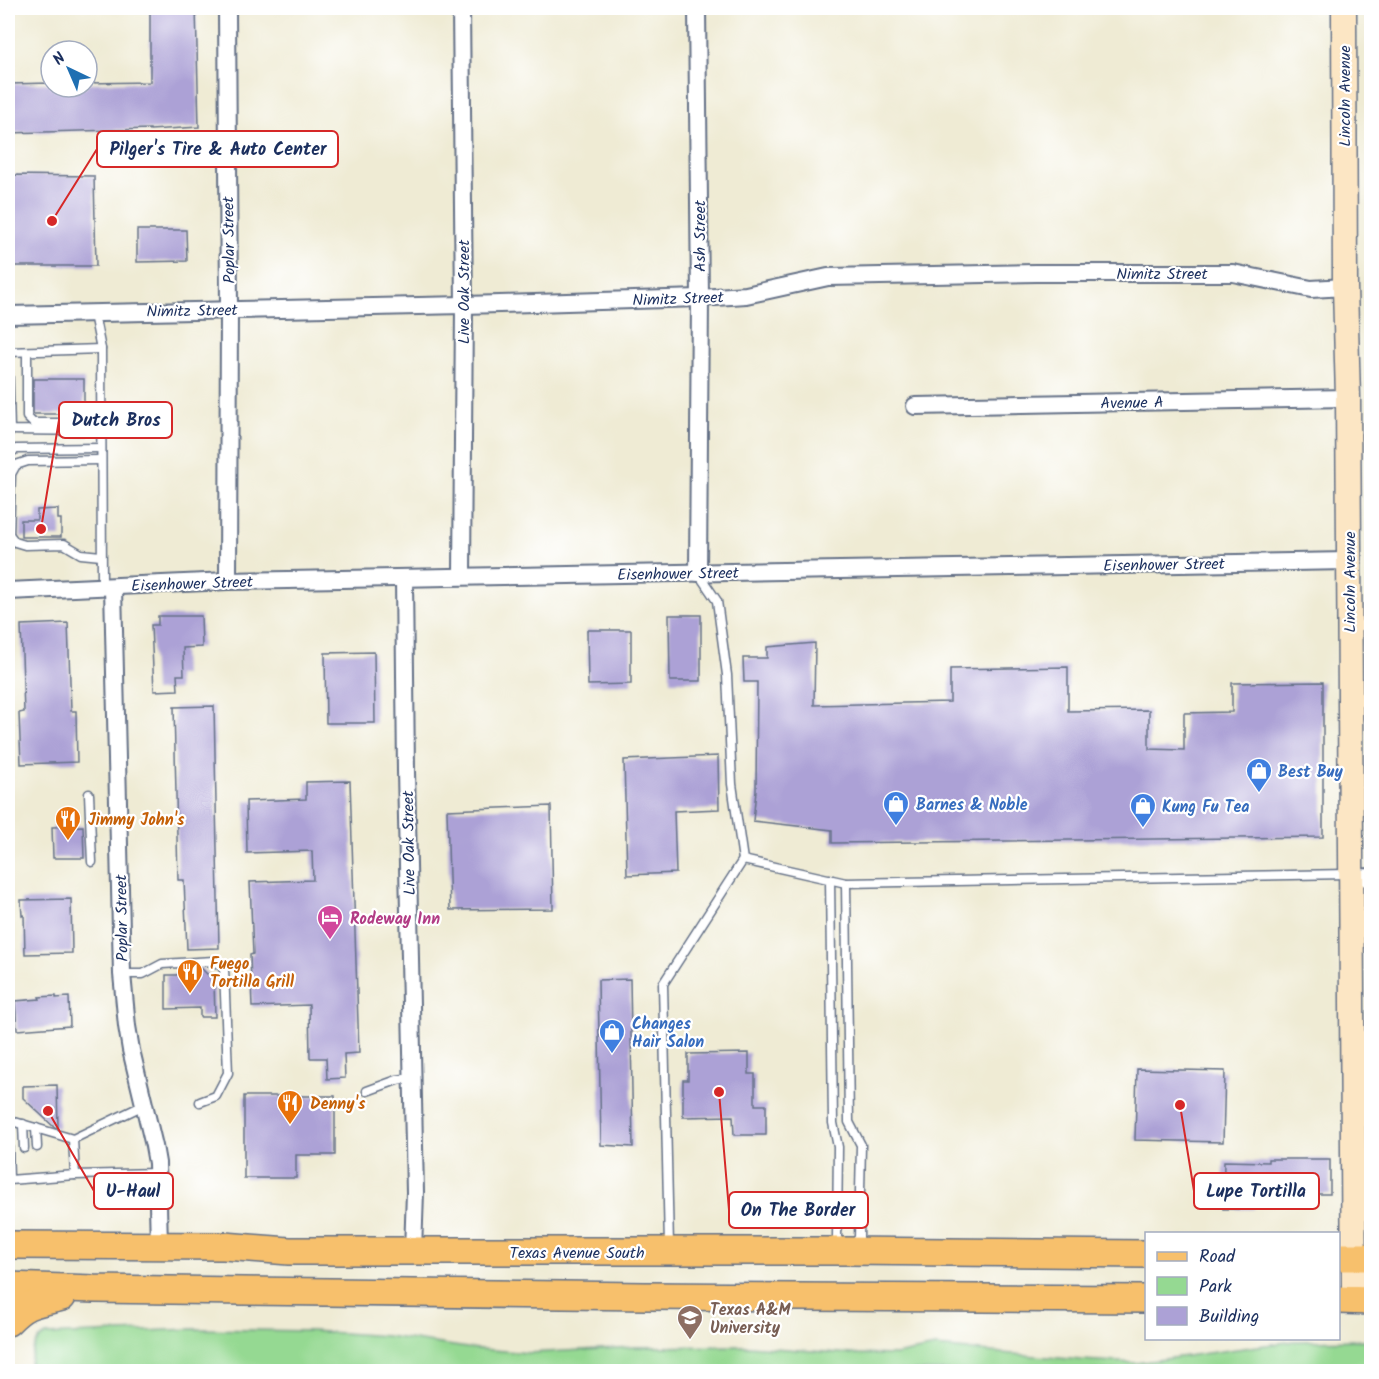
<svg xmlns="http://www.w3.org/2000/svg" width="1379" height="1379" font-family="Kalam,sans-serif">
	<style>
		.green { fill: #95d992; stroke: #588478; stroke-width: 1.5 }
		.building { fill: #aca1d6 }
		.lines { fill: none; stroke-linecap: round; stroke-linejoin: round }
		.lane-casing { stroke: #657187; stroke-width: 11 }
		.street-casing { stroke: #657187; stroke-width: 20 }
		.secondary-casing { stroke: #657187; stroke-width: 27 }
		.primary-casing { stroke: #657187; stroke-width: 30 }
		.lane { stroke: #fff; stroke-width: 8 }
		.street { stroke: #fff; stroke-width: 16 }
		.secondary { stroke: #fce6c4; stroke-width: 24 }
		.primary { stroke: #f7c06c; stroke-width: 27 }
		.labels { text-anchor: middle; stroke-width: 4.5; stroke-linejoin: round; paint-order: stroke }
		.street-label { font-size: 16px; fill: #1b2f5e; stroke: #fff }
		.shop-label { font-size: 16px; font-weight: bold; fill: #366cbe; stroke: #fff; text-anchor: start }
		.food-label { font-size: 16px; font-weight: bold; fill: #c56008; stroke: #fff; text-anchor: start }
		.hotel-label { font-size: 16px; font-weight: bold; fill: #b23c85; stroke: #fff; text-anchor: start }
		.education-label { font-size: 16px; font-weight: bold; fill: #785e54; stroke: #fff; text-anchor: start }
		.leader { fill: none; stroke: #d62828; stroke-width: 2 }
		.callout-dot { fill: #d62828; stroke: #fff; stroke-width: 2 }
		.callout { fill: #fff; stroke: #d62828; stroke-width: 2 }
		.callout-label { font-size: 18px; text-anchor: middle; font-weight: bold; fill: #1b2f5e }
	</style>
	<rect width="100%" height="100%" fill="#fff"/>
	<filter id="ink" filterUnits="userSpaceOnUse"><feTurbulence type="fractalNoise" baseFrequency=".0167" numOctaves="2"/><feDisplacementMap in="SourceGraphic" scale="12" xChannelSelector="R" yChannelSelector="G"/><feConvolveMatrix kernelMatrix="1 2 1 2 8 2 1 2 1" color-interpolation-filters="sRGB"/></filter>
	<filter id="wash" filterUnits="userSpaceOnUse"><feTurbulence type="fractalNoise" baseFrequency=".008" numOctaves="4" result="noise"/><feDisplacementMap in="SourceGraphic" scale="24" xChannelSelector="R" yChannelSelector="G"/><feGaussianBlur stdDeviation="1.35" result="paint"/><feColorMatrix in="noise" values="0 0 0 0 0 0 0 0 0 0 0 0 0 0 0 0 0 1.4 0 .05"/><feComposite in="paint" operator="in"/></filter>
	<g filter="url(#wash)">
		<rect width="100%" height="100%" fill="#efebd4"/>
		<path class="green" d="M194,1329l117,2 76,5 80,12 63,5 105,-6 113,-1 103,8 45,1 39,-8 146,13 55,3 159,-22 76,-1 1,31h-1344c5,-15 2,-28 18,-36z"/>
		<g id="blocks">
			<g class="building">
				<path d="M150,8h46l3,119 -49,3v-1l-142,4v-49l43,-1v4h36v-4l63,-1z"/>
				<path d="M8,175l86,1 2,90h-86z"/>
				<path d="M137,230h49l1,31 -50,1z"/>
				<rect x="33" y="379" width="51" height="35"/>
				<path d="M58,509v10h3v18h-40v-17h16v-10z"/>
				<path d="M669,615h32v66h-31z"/>
				<path d="M158,616h43l1,31 -19,1 1,27h-7l1,15 -24,1 -3,-66h7z"/>
				<path d="M68,623l3,88h5l1,51 -56,2 -2,-51 5,-1 -3,-87z"/>
				<path d="M587,630h44v54l-43,1z"/>
				<path d="M815,643l-1,62 136,-3v-33l118,-2v44l81,-1v39l35,1v-37l48,-1v-29l91,-1v155l-491,6v-13l-79,-9 3,-30 1,-109h-13l-1,-24h24v-11z"/>
				<path d="M374,652l1,71h-49l-1,-70z"/>
				<path d="M214,706l5,242 -32,1 -3,-69h-6l-4,-173z"/>
				<path d="M718,756l1,53 -45,2 2,62 -49,2 -3,-115z"/>
				<path d="M350,781l9,272 -15,1 1,24 -18,1 -1,-21h-16l-1,-53 -57,2 -2,-52 3,-1 -3,-72 63,-2 -1,-29 -65,2 -1,-52 60,-2v-17z"/>
				<path d="M551,806l2,103 -103,1 -3,-100z"/>
				<path d="M83,826l1,32h-31l-1,-31z"/>
				<path d="M71,899l1,54 -47,1 -1,-39 -2,1 -1,-16z"/>
				<path d="M201,968l13,13 1,36h-15v-9l-34,1v-34h11l2,-3h8v-3z"/>
				<path d="M630,979l3,168 -32,-2 -3,-165z"/>
				<path d="M56,996v2l13,-1 1,29 -53,4 -2,-29 25,-2 -1,-2z"/>
				<path d="M749,1053v21h6v31h11v30h-32l-1,-19 -50,1v-37h5v-26z"/>
				<path d="M1137,1069l88,2 -2,71 -88,-2z"/>
				<path d="M57,1085l1,43 -4,-1 -31,-29v-12z"/>
				<path d="M244,1096h91v59h-39v23h-52z"/>
				<path d="M1268,1159h62v35h-76v15h-31l1,-48 44,1z"/>
			</g>
		</g>
	</g>
	<g filter="url(#ink)">
		<use href="#blocks" fill-opacity="0" stroke="#657187" stroke-width="1.5"/>
		<g class="lines">
			<defs>
				<g id="lane">
					<path d="M94,314l7,35 1,238"/>
					<path d="M27,352v65l6,6h67"/>
					<path d="M101,431l-91,-1 -2,-78 93,-3"/>
					<path d="M8,454l8,-5 85,-1"/>
					<path d="M8,533l7,9 10,3 39,-1 17,10 20,2"/>
					<path d="M9,536l2,-62 5,-9 12,-4 73,-1"/>
					<path d="M698,573l19,28 10,74 5,109 11,76 103,23 502,-9"/>
					<path d="M1352,622l20,7"/>
					<path d="M89,794l3,68"/>
					<path d="M830,879l3,244 5,24 -1,91 5,7"/>
					<path d="M846,883l3,239 12,23 -2,93 -7,7"/>
					<path d="M122,974h21l19,-10 52,-3 10,7 4,105 -12,23 -16,6"/>
					<path d="M367,1091l30,-11 15,-2"/>
					<path d="M8,1120l65,19 2,36 82,-2"/>
					<path d="M23,1124l1,24"/>
					<path d="M36,1128l1,19"/>
					<path d="M73,1139l71,-34"/>
					<path d="M8,1140l1,40 66,-5"/>
					<path d="M669,1246l-6,-262 80,-124"/>
				</g>
				<g id="street">
					<path d="M227,8l2,301 -1,272"/>
					<path d="M461,8l3,297 -2,271"/>
					<path d="M697,8l3,290 -2,275"/>
					<path d="M8,315l456,-10 236,-7 46,-3 82,-18 208,-4h197l78,16 34,-2"/>
					<path d="M915,406l433,-8"/>
					<path d="M404,578l2,193 9,421 -2,59"/>
					<path d="M113,587l9,387 5,52 4,24 23,96 3,17 2,83"/>
					<path d="M8,591l220,-10 1121,-20"/>
					<path d="M1351,878l21,-1"/>
				</g>
				<path id="secondary" d="M1344,8l1,279 3,111 6,903"/>
				<g id="primary">
					<path d="M8,1245l216,1 65,5h558l299,3"/>
					<path d="M1338,1257h34"/>
					<path d="M8,1286l86,3 551,7 501,3"/>
					<path d="M1338,1300l34,1"/>
					<path d="M8,1322c20,-21 28,-18 54,-25"/>
				</g>
			</defs>
			<use href="#lane" class="lane-casing"/>
			<use href="#street" class="street-casing"/>
			<use href="#secondary" class="secondary-casing"/>
			<use href="#primary" class="primary-casing"/>
			<use href="#lane" class="lane"/>
			<use href="#street" class="street"/>
			<use href="#secondary" class="secondary"/>
			<use href="#primary" class="primary"/>
		</g>
	</g>
	<defs>
		<symbol id="shop-pin" viewBox="-11 -11 22 30"><path d="M0 17L-7.5 6A9.5 9.5 0 1 1 7.5 6Z" fill="#3f7fe0" stroke="#fff"/><path d="M-5-2.5h2.3a2.7 3.5 0 0 1 5.4 0H5L5.5 6h-11ZM-1.5-2.5h3a1.5 2.3 0 0 0-3 0Z" fill="#fff"/></symbol>
		<symbol id="restaurant-pin" viewBox="-11 -11 22 30"><path d="M0 17L-7.5 6A9.5 9.5 0 1 1 7.5 6Z" fill="#e8710a" stroke="#fff"/><path d="M-5-6h1v4h1v-4h1v4h1v-4h1v5L-1.5 .5V6h-2V.5L-5-1ZM5-6V6H3V1.5H1.5Q1.5-4 5-6Z" fill="#fff"/></symbol>
		<symbol id="hotel-pin" viewBox="-11 -11 22 30"><path d="M0 17L-7.5 6A9.5 9.5 0 1 1 7.5 6Z" fill="#d1479c" stroke="#fff"/><path d="M-6-4.5h1.5V1H6V5H4.5V3h-9V5H-6ZM-4 0a1.8 1.8 0 1 1 3.6 0ZM.5 0V-2.5h3Q6-2.5 6 0Z" fill="#fff"/></symbol>
		<symbol id="university-pin" viewBox="-11 -11 22 30"><path d="M0 17L-7.5 6A9.5 9.5 0 1 1 7.5 6Z" fill="#8d6e63" stroke="#fff"/><path d="M0-5L7-2L0 1L-7-2ZM-4 1L0 2.5L4 1V4Q0 6-4 4Z" fill="#fff"/></symbol>
	</defs>
	<g fill-rule="evenodd">
		<use href="#shop-pin" x="1244" y="756" width="30" height="40"/>
		<use href="#shop-pin" x="881" y="789" width="30" height="40"/>
		<use href="#shop-pin" x="1128" y="791" width="30" height="40"/>
		<use href="#restaurant-pin" x="53" y="804" width="30" height="40"/>
		<use href="#hotel-pin" x="315" y="903" width="30" height="40"/>
		<use href="#restaurant-pin" x="175" y="957" width="30" height="40"/>
		<use href="#shop-pin" x="597" y="1017" width="30" height="40"/>
		<use href="#restaurant-pin" x="275" y="1088" width="30" height="40"/>
		<use href="#university-pin" x="675" y="1303" width="30" height="40"/>
	</g>
	<g class="labels">
		<g class="street-label">
			<text transform="translate(1344 96) rotate(-90)" y="6">Lincoln Avenue</text>
			<text transform="translate(699 236) rotate(-90)" y="6">Ash Street</text>
			<text transform="translate(228 240) rotate(-91)" y="6">Poplar Street</text>
			<text x="1162" y="279">Nimitz Street</text>
			<text transform="translate(463 292) rotate(-90)" y="6">Live Oak Street</text>
			<text transform="translate(678 298) rotate(-2)" y="6">Nimitz Street</text>
			<text transform="translate(192 310) rotate(-1)" y="6">Nimitz Street</text>
			<text transform="translate(1132 402) rotate(-1)" y="6">Avenue A</text>
			<text transform="translate(1164 564) rotate(-1)" y="6">Eisenhower Street</text>
			<text transform="translate(678 573) rotate(-1)" y="6">Eisenhower Street</text>
			<text transform="translate(1349 582) rotate(-90)" y="6">Lincoln Avenue</text>
			<text transform="translate(192 583) rotate(-2)" y="6">Eisenhower Street</text>
			<text transform="translate(408 843) rotate(-91)" y="6">Live Oak Street</text>
			<text transform="translate(121 918) rotate(-91)" y="6">Poplar Street</text>
			<text x="577" y="1258">Texas Avenue South</text>
		</g>
		<g class="shop-label">
			<text x="1278" y="777">Best Buy</text>
			<text x="916" y="810">Barnes &amp; Noble</text>
			<text x="1162" y="812">Kung Fu Tea</text>
			<text x="632" y="1029">Changes<tspan x="632" dy="18">Hair Salon</tspan></text>
		</g>
		<g class="food-label">
			<text x="88" y="825">Jimmy John's</text>
			<text x="210" y="969">Fuego<tspan x="210" dy="18">Tortilla Grill</tspan></text>
			<text x="310" y="1109">Denny's</text>
		</g>
		<g class="hotel-label">
			<text x="350" y="924">Rodeway Inn</text>
		</g>
		<g class="education-label">
			<text x="710" y="1315">Texas A&amp;M<tspan x="710" dy="18">University</tspan></text>
		</g>
	</g>
	<path class="leader" d="M52 221L97 149M41 529L59 420M48 1111L94 1191M1180 1105L1194 1191M719 1092L729 1210"/>
	<g class="callout-dot">
		<circle cx="52" cy="221" r="6"/>
		<circle cx="41" cy="529" r="6"/>
		<circle cx="48" cy="1111" r="6"/>
		<circle cx="1180" cy="1105" r="6"/>
		<circle cx="719" cy="1092" r="6"/>
	</g>
	<g class="callout">
		<rect x="97" y="131" width="241" height="36" rx="6"/>
		<rect x="59" y="402" width="113" height="36" rx="6"/>
		<rect x="94" y="1173" width="79" height="36" rx="6"/>
		<rect x="1194" y="1173" width="125" height="36" rx="6"/>
		<rect x="729" y="1192" width="139" height="36" rx="6"/>
	</g>
	<g class="callout-label">
		<text x="218" y="155">Pilger's Tire &amp; Auto Center</text>
		<text x="116" y="426">Dutch Bros</text>
		<text x="133" y="1197">U-Haul</text>
		<text x="1256" y="1197">Lupe Tortilla</text>
		<text x="798" y="1216">On The Border</text>
	</g>
	<rect width="1379" height="1379" fill="none" stroke="#fff" stroke-width="30"/>
	<rect x="1145" y="1232" width="195" height="108" fill="#ffffff" stroke="#a4acbf" stroke-width="1.5"/>
	<rect x="1157" y="1252" width="30" height="9" fill="#f7c06c" stroke="#a4acbf" stroke-width="1.5"/>
	<text x="1199" y="1262" font-size="18" fill="#1b2f5e">Road</text>
	<rect x="1157" y="1277" width="30" height="18" fill="#95d992" stroke="#a4acbf" stroke-width="1.5"/>
	<text x="1199" y="1292" font-size="18" fill="#1b2f5e">Park</text>
	<rect x="1157" y="1307" width="30" height="18" fill="#aca1d6" stroke="#a4acbf" stroke-width="1.5"/>
	<text x="1199" y="1322" font-size="18" fill="#1b2f5e">Building</text>
	<g transform="translate(69 69) rotate(316)"><circle r="28" fill="#ffffff" stroke="#a4acbf" stroke-width="1.5"/>
	<path d="M0-4.5L10 22L0 15L-10 22Z" fill="#1f6fb2"/>
	<text y="-9" font-size="16" font-weight="bold" text-anchor="middle" fill="#1b2f5e">N</text>
	</g>
</svg>
